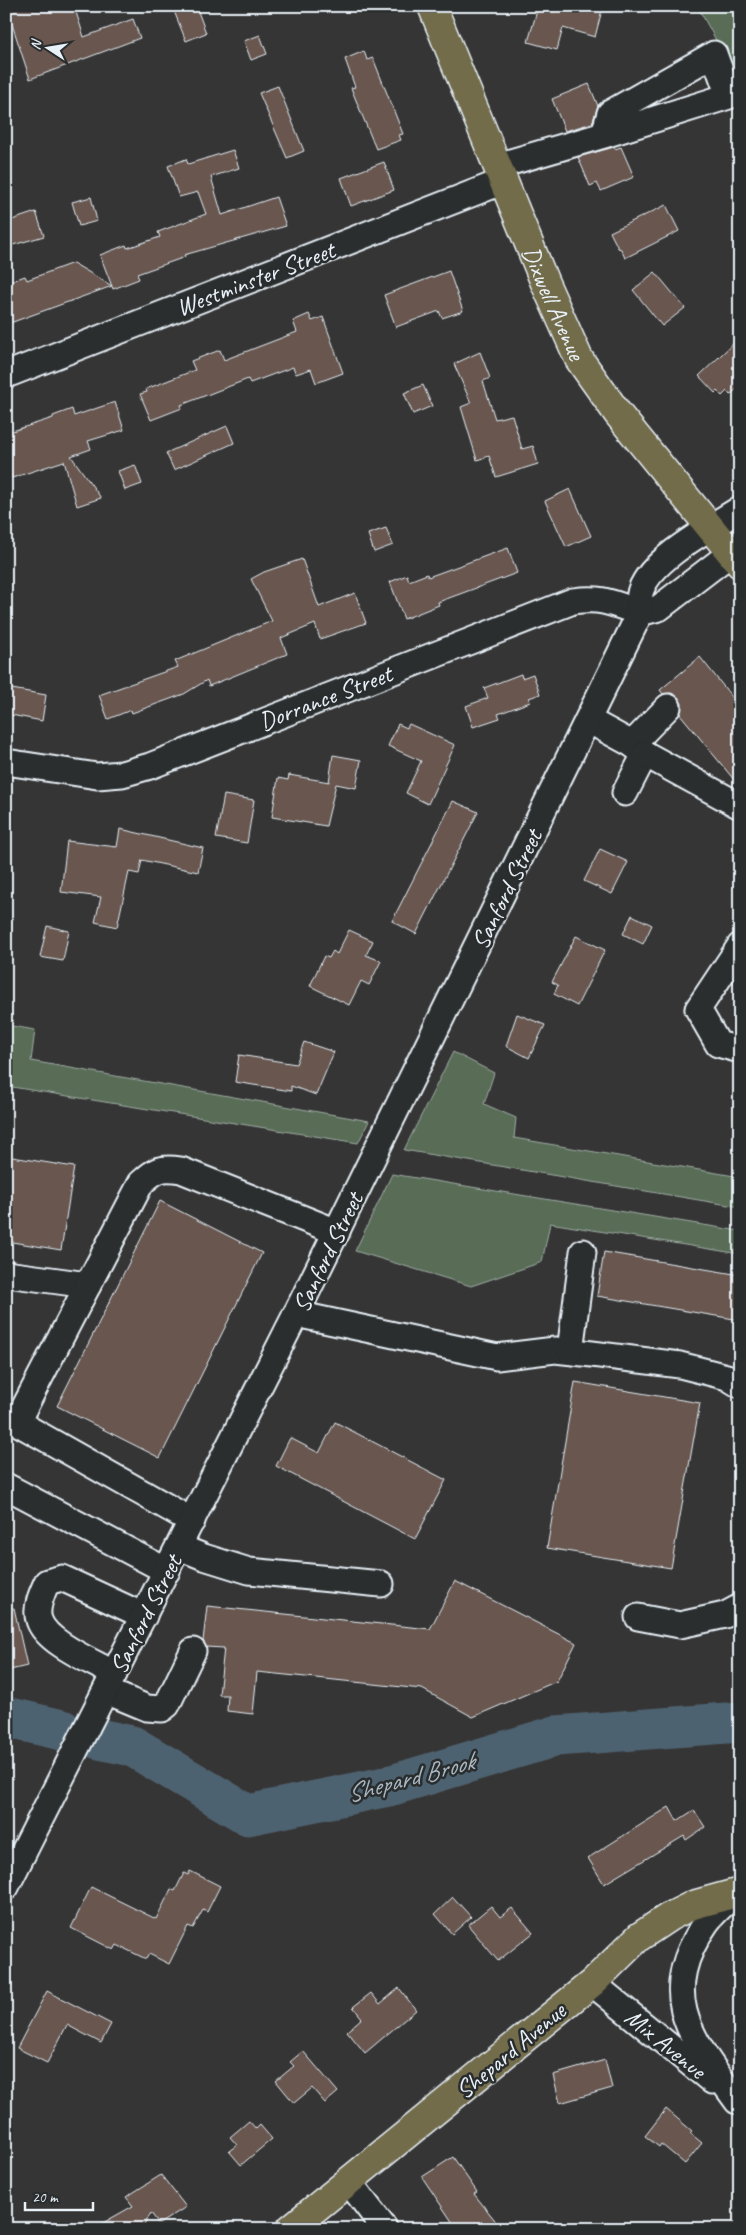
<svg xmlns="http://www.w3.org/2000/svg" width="746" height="2235" font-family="Caveat,sans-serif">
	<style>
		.green { fill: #596c56; stroke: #a0aea7 }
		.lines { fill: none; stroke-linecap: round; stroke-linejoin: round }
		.river { stroke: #4d6270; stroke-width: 41 }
		.building { fill: #67574f; stroke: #e8f1f8 }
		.minor-casing { stroke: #e8f1f8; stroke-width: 29 }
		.major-casing { stroke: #e8f1f8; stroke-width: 31 }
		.minor { stroke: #2a2d2e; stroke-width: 25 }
		.major { stroke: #726c4b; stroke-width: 28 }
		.labels { text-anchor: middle; stroke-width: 5; stroke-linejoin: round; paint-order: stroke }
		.street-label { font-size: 25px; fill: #e8f1f8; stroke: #2a2d2e }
		.water-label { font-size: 26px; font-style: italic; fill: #aab8c2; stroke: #2a2d2e }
	</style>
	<rect width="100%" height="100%" fill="#363535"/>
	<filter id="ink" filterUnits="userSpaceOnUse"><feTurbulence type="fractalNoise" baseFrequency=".02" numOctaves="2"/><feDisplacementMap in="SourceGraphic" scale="10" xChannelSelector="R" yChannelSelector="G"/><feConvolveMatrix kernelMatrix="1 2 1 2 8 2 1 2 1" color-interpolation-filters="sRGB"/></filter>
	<g filter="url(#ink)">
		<g class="green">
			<path d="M697,6h43v77z"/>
			<path d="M6,1025l29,5 -4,31 338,60 -11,22 -352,-57z"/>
			<path d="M453,1052l41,21 -10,31 32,14 -2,20 226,39v30l-336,-57z"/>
			<path d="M392,1174l348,57v23l-190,-31 -8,39 -71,24 -116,-35z"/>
		</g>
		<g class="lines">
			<g class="river">
				<path d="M6,1717l56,13"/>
				<path d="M99,1739l33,7 116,69 141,-29 167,-50 184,-14"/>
			</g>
		</g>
		<g class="building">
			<path d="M6,6h68l10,31 49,-18 7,19 -110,41z"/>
			<path d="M172,6h24l10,27 -20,8z"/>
			<path d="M556,6h33l13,4 -7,27 -32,-9 -6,22 -29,-8 10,-35 16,5z"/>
			<path d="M260,35l7,19 -16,6 -7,-19z"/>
			<path d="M364,51l3,9 6,-2 30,76 -4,1 2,5 -25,9 -25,-61 4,-1 -10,-28z"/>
			<path d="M589,84l9,22 -6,17 -27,8 -13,-32z"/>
			<path d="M278,86l26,65 -17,7 -28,-65z"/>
			<path d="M614,147l1,2 6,-2 13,30 -33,14 -4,-8 -7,3 -12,-29z"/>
			<path d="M233,150l6,18 -28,9 11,38 54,-18 10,29 -102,29 1,2 -48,17 2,5 -26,10 -13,-34 26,-10 1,3 33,-11 -2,-5 48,-18 -8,-22 -19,5 -11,-31 18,-7 2,5z"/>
			<path d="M384,162l10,28 -43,16 -10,-28z"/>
			<path d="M91,197l6,24 -18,5 -7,-24z"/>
			<path d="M666,205l13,26 -54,27 -4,-9 -3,-1 -8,-16z"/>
			<path d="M36,212l8,24 -38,11v-25z"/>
			<path d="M73,263l39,23 -102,37 -4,-10v-30l19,-7 2,4z"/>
			<path d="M449,271l14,40 -21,7 -3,-7 -43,16 -12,-32z"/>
			<path d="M655,272l30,36 -23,18 -29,-36z"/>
			<path d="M309,314l3,7 11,-4 20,56 -27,10 -5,-14 -15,5 -3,-7 -43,16 -2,-4 -67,26 1,3 -31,12 -11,-26 7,-2 -1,-3 49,-19 -4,-9 29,-11 4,10 73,-28 -4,-11z"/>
			<path d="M740,337v49l-10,9 -3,-4 -5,5 -5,-5 -2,2 -16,-17z"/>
			<path d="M480,352l10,26 -7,3 12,38 17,-4 10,34 11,-3 5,18 -42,13 -7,-21 -12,4 -16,-53 10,-4 -17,-39z"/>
			<path d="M423,385l9,21 -19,8 -9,-21z"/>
			<path d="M115,402l9,28 -36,11 3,8 -20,7 30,42 -24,8 -13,-45 -52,17 -6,-20v-25l47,-15v-2l19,-7 2,7z"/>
			<path d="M227,426l7,17 -60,27 -8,-17z"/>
			<path d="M135,465l7,19 -17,6 -7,-19z"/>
			<path d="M570,489l21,47 -25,11 -21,-46z"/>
			<path d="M386,528l7,17 -19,7 -6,-18z"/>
			<path d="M508,548l9,25 -79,29 1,3 -35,14 -14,-37 17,-7 2,6 18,-7 1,3z"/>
			<path d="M302,559l17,48 36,-14 11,30 -46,16 -5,-15 -34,14 6,16 -78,32 -2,-6 -23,14 -52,19 -1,-3 -23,9 -9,-24 79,-28 -3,-6 97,-40 -21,-42 13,-7z"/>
			<path d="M700,657l40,50v80l-60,-73 2,-10 -4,-7 -7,-4 -8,1 -3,-4z"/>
			<path d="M521,674l1,4 11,-4 7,20 -11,4 1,4 -32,12 2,4 -27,9 -7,-21 22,-8 -4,-10z"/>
			<path d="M6,688l40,7 -4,26 -36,-7z"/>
			<path d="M398,724l9,4 2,-4 46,21 -27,59 -22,-11 15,-32 -33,-15z"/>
			<path d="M333,755l28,5 -5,28 -20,-4 -10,42 -54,-9 6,-39 10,2 1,-5 40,7z"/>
			<path d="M224,795l30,5 -7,43 -31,-5z"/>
			<path d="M453,801l25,11 -62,122 -24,-13z"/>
			<path d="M120,829l83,19 -5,24 -56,-12 -3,14 -10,-2 -12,55 -22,-5 6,-25 -40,-5 6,-51 50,6z"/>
			<path d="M600,849l28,13 -16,32 -28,-13z"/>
			<path d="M632,915l20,10 -9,19 -20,-10z"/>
			<path d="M47,926l22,5 -6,30 -23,-4z"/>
			<path d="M349,930l24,11 -7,14 15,6 -12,24 -8,-4 -12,24 -39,-19 14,-30 5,2 4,-7 4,3z"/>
			<path d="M576,936l29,14 -28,56 -23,-12 4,-9 -6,-3z"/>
			<path d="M517,1014l28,11 -16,33 -23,-12z"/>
			<path d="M304,1042l30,10 -18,43 -25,-9v5l-56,-9 4,-27 57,9z"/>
			<path d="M6,1156l68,11 -13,83 -55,-9z"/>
			<path d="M160,1201l102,52 -102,205 -103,-52z"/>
			<path d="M604,1252l136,23v45l-143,-24z"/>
			<path d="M575,1382l125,21 -29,165 -124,-20z"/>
			<path d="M335,1422l111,58 -31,59 -139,-73 14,-28 29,15z"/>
			<path d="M455,1581l121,62 -19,38 -84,36 -51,-28 -165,-17 -4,42 -26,-3 1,-16h-9l5,-47 -18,-1 -3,-6 4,-35 223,23z"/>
			<path d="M14,1608l13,58 -21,5v-62z"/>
			<path d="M669,1807l8,14 17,-11 11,17 -19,13 -2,-4 -80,48 -16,-26z"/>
			<path d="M190,1871l30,15 -13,26 -4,-2 -10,18 -5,-2 -19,38 -20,-10 -3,5 -29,-14 -3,5 -43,-22 20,-41 65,32 15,-30 4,2 9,-18 4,2z"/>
			<path d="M453,1897l18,20 -19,17 -17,-20z"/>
			<path d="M491,1906l9,11 12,-9 21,25 -35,28 -30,-36z"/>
			<path d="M399,1988l17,22 -51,43 -18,-22 15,-13 -9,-11 18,-14 9,11z"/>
			<path d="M47,1991l64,33 -10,19 -34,-18 -20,38 -30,-15z"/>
			<path d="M303,2051l35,41 -13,11 -13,-15 -18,15 -18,-22 18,-15 -4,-4z"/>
			<path d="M605,2060l7,28 -52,15 -7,-28z"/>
			<path d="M666,2109l26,22 -2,2 12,10 -17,21 -24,-20 -2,3 -14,-11z"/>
			<path d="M249,2121l7,8 4,-4 12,14 -31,26 -12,-14 8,-6 -7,-8z"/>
			<path d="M453,2157l24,35 -3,2 28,35h-45l-35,-52z"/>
			<path d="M161,2175l25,32 -27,17 -8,-11 -9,16h-50l41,-23 -7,-9z"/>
		</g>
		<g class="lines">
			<defs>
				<g id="minor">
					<path d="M497,166l107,-31 125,-39 -15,-42 -104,59 -6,22"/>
					<path d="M6,375l498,-194"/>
					<path d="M640,613l19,-5 81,-62"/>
					<path d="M588,720l44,24 13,10 -20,39"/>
					<path d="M632,744l36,-37"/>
					<path d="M645,754l95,52"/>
					<path d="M6,762l91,14 25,-2 28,-8 423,-165c30,-4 39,2 67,12"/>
					<path d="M740,946l-42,63 20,35 22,6"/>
					<path d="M6,1274l82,11"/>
					<path d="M296,1314l201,43 58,-7 37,4 88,11 47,12 13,8"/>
					<path d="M570,1351l13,-99"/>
					<path d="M6,1486l161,85"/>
					<path d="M192,1521l-172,-97 2,-12 119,-229c15,-14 20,-16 40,-13l156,62"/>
					<path d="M179,1547l25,10 45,14 132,13"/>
					<path d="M638,1617l42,8 45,-10 15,-8"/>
					<path d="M114,1674c-20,-12 -68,-31 -75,-54 -4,-12 3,-27 8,-38l15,-4 82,38"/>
					<path d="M106,1691l41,17 15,1 5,-4 26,-54"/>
					<path d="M6,1887l290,-573 344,-701c0,-7 -2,-16 1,-23 11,-32 71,-63 99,-81"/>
					<path d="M736,1893c-10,9 -22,19 -30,30 -51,74 -14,116 31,178"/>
					<path d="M592,1983l120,98"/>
					<path d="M349,2182l36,47"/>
				</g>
				<g id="major">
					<path id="s1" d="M432,6l113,277 34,76 39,55 122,150"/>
					<path d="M290,2229l302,-246 47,-46 30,-20 24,-12 47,-13"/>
				</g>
			</defs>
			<use href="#minor" class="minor-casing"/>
			<use href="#major" class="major-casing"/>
			<use href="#minor" class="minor"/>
			<use href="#major" class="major"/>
		</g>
	</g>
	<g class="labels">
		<g class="street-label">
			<text transform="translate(255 278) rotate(-21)" y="9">Westminster Street</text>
			<text dy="9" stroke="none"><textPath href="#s1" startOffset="321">Dixwell Avenue</textPath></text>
			<text transform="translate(325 697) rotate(-21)" y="9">Dorrance Street</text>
			<text transform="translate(506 889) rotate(-64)" y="9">Sanford Street</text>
			<text transform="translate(327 1252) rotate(-64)" y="9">Sanford Street</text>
			<text transform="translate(145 1614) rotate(-63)" y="9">Sanford Street</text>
			<text transform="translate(666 2043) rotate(39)" y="9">Mix Avenue</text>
			<text transform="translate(510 2050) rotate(-40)" y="9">Shepard Avenue</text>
		</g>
		<g class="water-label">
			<text transform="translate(410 1777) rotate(-15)" y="9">Shepard Brook</text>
		</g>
	</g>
	<rect width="746" height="2235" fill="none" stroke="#2a2d2e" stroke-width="25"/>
	<rect x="12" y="12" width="721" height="2210" fill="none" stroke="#e8f1f8" stroke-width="2" filter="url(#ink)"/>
	<g transform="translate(48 48) rotate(282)" stroke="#2a2d2e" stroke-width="4" paint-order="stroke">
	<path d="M0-4L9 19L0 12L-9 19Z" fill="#e8f1f8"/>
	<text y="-8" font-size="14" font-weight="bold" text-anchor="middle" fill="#e8f1f8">N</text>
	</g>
	<path d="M25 2202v8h68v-8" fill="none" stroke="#e8f1f8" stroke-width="2.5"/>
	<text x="32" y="2202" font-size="15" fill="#e8f1f8" stroke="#2a2d2e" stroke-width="4" paint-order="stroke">20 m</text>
</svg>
